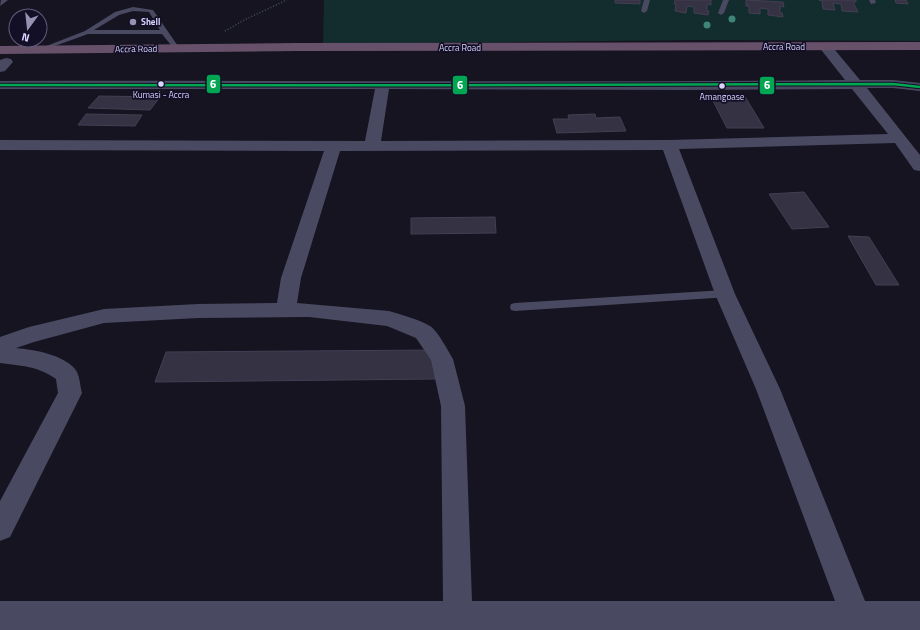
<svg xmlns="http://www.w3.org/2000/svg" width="920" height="630" font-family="'Titillium Web',sans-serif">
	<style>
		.green { fill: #132c2d }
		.building { fill: #343243; stroke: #433f54 }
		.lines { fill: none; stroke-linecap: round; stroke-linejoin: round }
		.path { stroke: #44505f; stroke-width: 1.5; stroke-dasharray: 1 2; stroke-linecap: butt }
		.lane { fill: #4a4962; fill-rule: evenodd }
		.street { fill: #4a4962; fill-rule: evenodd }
		.highway { fill: #67516a; fill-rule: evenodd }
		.bus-1-casing { stroke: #130f26; stroke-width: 4.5 }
		.bus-1 { stroke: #00a651; stroke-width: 2.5 }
		.tree { fill: #3e8478 }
		.poi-dot { fill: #9591b1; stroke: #130f26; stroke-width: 1.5 }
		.bus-dot { fill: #d9d4ff; stroke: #130f26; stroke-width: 1.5 }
		.labels { text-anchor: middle; stroke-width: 3.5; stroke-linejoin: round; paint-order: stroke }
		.far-poi-label { font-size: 9px; font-weight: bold; fill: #d9d4ff; stroke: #130f26; text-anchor: start }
		.far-street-label { font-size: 9px; fill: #d9d4ff; stroke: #130f26 }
		.far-bus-label { font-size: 9px; fill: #d9d4ff; stroke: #130f26 }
		.line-badge { stroke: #130f26; stroke-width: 1.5 }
		.badge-label { font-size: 11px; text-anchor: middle; font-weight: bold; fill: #fff }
	</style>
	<rect width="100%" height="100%" fill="#161421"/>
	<path class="green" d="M324,0h596v41l-219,-1 -378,4z"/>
	<g class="building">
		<path d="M615,0h25v4l-25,-1z"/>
		<path d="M675,0h36v5l-4,-1v7h2l-1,4 -14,-2v-6l-7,-1 -1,7 -11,-2 1,-7h-2z"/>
		<path d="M746,0l37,2 1,5 -4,-1v7h2l1,4 -15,-2v-6l-8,-1v6l-11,-1v-7h-3z"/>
		<path d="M819,0h37v2h-3l5,10 -16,-1 -1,-7 -8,-1 2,7 -12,-1 -1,-8z"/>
		<path d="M895,0h11l2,4 -12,-1z"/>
		<path d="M710,95h34l20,33h-37z"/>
		<path d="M99,96l61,1 -10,13 -62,-2z"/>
		<path d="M86,114l56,1 -7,11 -57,-1z"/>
		<path d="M595,114l1,4 24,-1 6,14 -69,2 -4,-14h16l-1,-4z"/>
		<path d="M804,192l25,35 -37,2 -23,-35z"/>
		<path d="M495,217l1,16 -85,1v-16z"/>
		<path d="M848,236l21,1 30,48h-23z"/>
		<path d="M435,350v29l-280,3 11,-30z"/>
	</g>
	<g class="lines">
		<path class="path" d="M225,31l21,-12 41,-19"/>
		<g class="lane">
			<path d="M1,0h7l-8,6z"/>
			<path d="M644,0h6l-3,11 -3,2 -3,-2z"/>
			<path d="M723,0h6l-5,13 -3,2 -3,-2z"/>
			<path d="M869,0h6l1,3 -5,1z"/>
			<path d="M133,7l20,3 27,39 -1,1h-4l-13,-16h-74l-47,17 -5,-1 49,-19 30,-19zM133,11l16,1 11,18h-66l25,-15z"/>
			<path d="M725,290l4,1 1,3 -1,3 -214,14 -4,-1 -1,-3 1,-3 4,-1z"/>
		</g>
		<g class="street">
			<path d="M825,43l5,1 30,36h33l27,3v8l-27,-3h-26l53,67v16l-6,-1 -19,-27 -216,6 56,145 45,95 85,212h55v29h-920v-29h443l-2,-195 -10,-46 -15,-22 -29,-12 -78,-9 -111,1 -94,5 -70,19 -18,6c19,2 46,6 59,21 5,6 5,17 7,24l-72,144 -10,4v-40l58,-108 -2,-14c-18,-13 -34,-13 -56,-16v-26l29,-10 75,-18 94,-5 79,-1 4,-25 43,-127 -324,-1v-10l365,1 10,-52h-375v-8c282,-1 564,2 845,-1l-26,-33 1,-3zM389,89l294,1 169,-1 36,45 -219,6 -288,1zM663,150l52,144 41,95 79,212h-363l-7,-195 -12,-47c-4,-7 -16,-29 -23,-33 -12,-7 -28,-11 -41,-15l-92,-8 4,-25 39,-127z"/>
			<path d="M6,58l5,1 2,3 -8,9 -5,1v-12z"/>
		</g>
		<path class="highway" d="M920,42v8l-624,1 -296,3v-8l296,-3z"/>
		<defs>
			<path id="bus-1" d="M0,85c298,-1 595,2 893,-1l27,3"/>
		</defs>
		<use href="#bus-1" class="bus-1-casing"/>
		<use href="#bus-1" class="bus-1"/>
	</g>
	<g class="tree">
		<circle cx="732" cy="19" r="3.5"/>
		<circle cx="707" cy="25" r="3.5"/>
	</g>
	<circle class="poi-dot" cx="133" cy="22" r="4"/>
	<g class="bus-dot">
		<circle cx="161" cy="84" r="3.5"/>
		<circle cx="722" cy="86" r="3.5"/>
	</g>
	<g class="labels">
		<g class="far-poi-label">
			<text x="141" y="25">Shell</text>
		</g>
		<g class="far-street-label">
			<text x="784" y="50">Accra Road</text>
			<text x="460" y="51">Accra Road</text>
			<text transform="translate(136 49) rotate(-1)" y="3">Accra Road</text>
		</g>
		<g class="far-bus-label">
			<text x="161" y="98">Kumasi - Accra</text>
			<text x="722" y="100">Amangoase</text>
		</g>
	</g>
	<g class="line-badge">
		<rect x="206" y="74" width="15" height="20" rx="4" fill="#00a651"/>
		<rect x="452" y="75" width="16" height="20" rx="4" fill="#00a651"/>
		<rect x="759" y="76" width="16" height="19" rx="4" fill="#00a651"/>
	</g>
	<g class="badge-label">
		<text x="213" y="88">6</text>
		<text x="460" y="89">6</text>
		<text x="767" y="89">6</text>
	</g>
	<g transform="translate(28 28) rotate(195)"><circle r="19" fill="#130f26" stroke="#625e7d"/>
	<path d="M0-3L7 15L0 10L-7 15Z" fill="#9591b1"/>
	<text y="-6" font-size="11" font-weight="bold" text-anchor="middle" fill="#d9d4ff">N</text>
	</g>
</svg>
